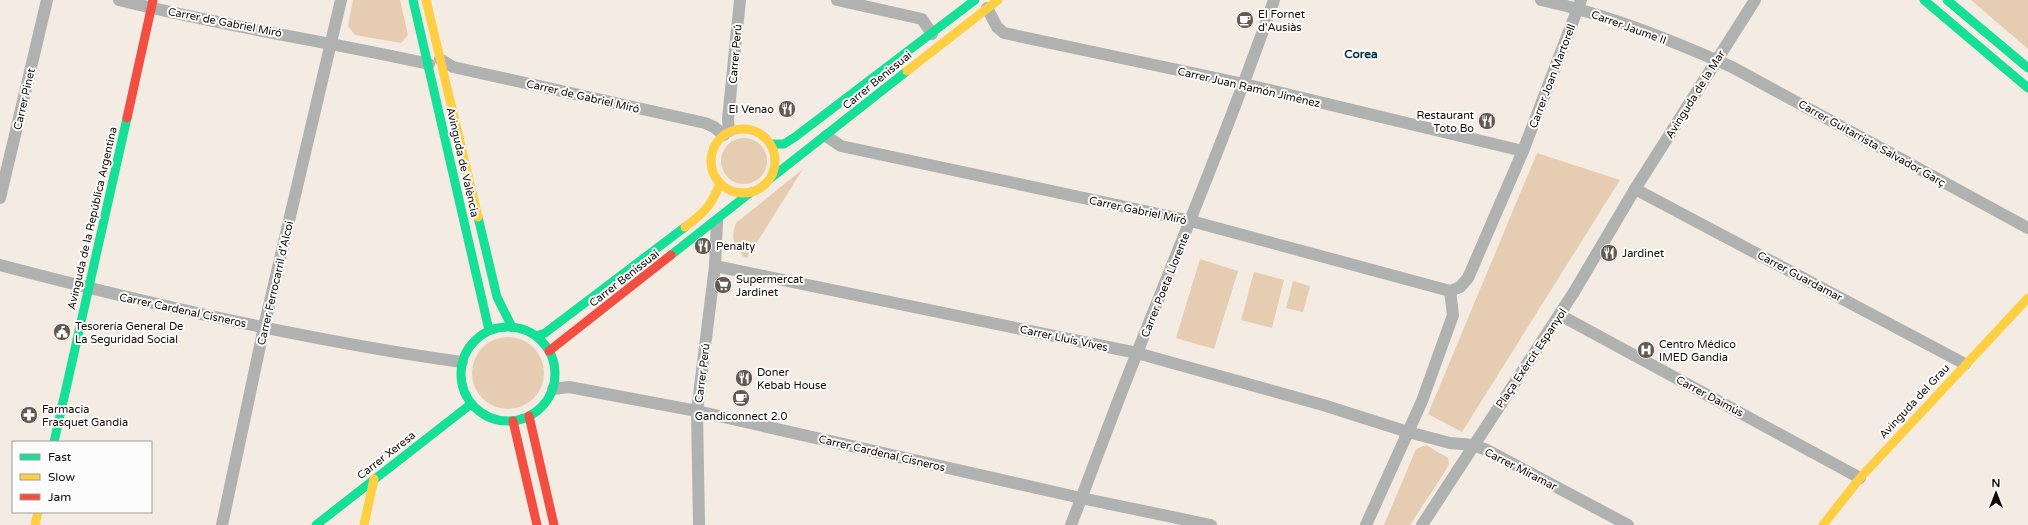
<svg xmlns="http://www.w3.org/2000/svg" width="2028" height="525" font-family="'Varela Round',sans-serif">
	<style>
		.green { fill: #e6cdb1 }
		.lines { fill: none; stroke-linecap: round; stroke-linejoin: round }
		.street { stroke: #b0b2b2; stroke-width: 12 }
		.fast { stroke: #16e098; stroke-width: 9 }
		.slow { stroke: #ffcf43; stroke-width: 9 }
		.jam { stroke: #f24e42; stroke-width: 9 }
		.labels { text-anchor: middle; stroke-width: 4; stroke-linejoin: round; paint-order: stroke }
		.poi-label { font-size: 11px; fill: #140c04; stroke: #fcfcfc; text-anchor: start }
		.street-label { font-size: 11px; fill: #140c04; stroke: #fcfcfc }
		.neighbourhood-label { font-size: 12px; font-weight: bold; fill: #003245; stroke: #fcfcfc }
	</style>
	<rect width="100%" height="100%" fill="#f4ebe2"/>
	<g class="green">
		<path d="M353,0h47l8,35 -7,8 -46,-8 -7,-9z"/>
		<path d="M1971,0h57v49z"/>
		<circle cx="744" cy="161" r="23"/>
		<path d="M1537,153l83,27 -158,252 -34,-18z"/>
		<path d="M803,169l-56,89 -3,-1c-10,-11 -14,-19 -8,-34z"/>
		<path d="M1200,259l38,12 -24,78 -38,-11z"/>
		<path d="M1254,272l30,8 -12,48 -31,-8z"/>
		<path d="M1293,281l17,5 -7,26 -17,-4z"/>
		<circle cx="508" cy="373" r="36"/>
		<path d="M1426,445l22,13 1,6 -3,6 -36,55h-26l32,-76z"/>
	</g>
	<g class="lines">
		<g class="street">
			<path d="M119,0c102,26 207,41 310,64"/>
			<path d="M837,0l85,19 10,15"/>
			<path d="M1541,0c65,14 130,40 191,67l296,161"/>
			<path d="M987,8l10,19 7,6 240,51 279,67"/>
			<path d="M440,59l13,8 252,56 9,4 10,8"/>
			<path d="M729,131l-1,-12 12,-119"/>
			<path d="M826,136l15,10 350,75 259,70"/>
			<path d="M1635,189l330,175"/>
			<path d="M0,198l47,-198"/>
			<path d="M0,265c152,40 306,75 462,97"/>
			<path d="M715,266l422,87 186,52 85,27 42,11 23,2 14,5 141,75"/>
			<path d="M1450,291l10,-4 8,-9 55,-127 58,-151"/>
			<path d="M1560,315l300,163"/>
			<path d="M553,389l16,-2 128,24 384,87 130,27"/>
			<path d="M222,525l42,-198 77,-327"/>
			<path d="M699,525l-2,-114 18,-145 2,-45"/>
			<path d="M1071,525c22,-57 43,-115 66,-172 47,-118 95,-234 137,-353"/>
			<path d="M1366,525l56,-124 31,-86 -3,-24"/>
			<path d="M1422,525l152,-233 61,-103 120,-189"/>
		</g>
		<g class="fast">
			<path d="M413,0l76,330"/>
			<path d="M1924,0l104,88"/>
			<path d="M1947,0l81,68"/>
			<path d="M771,144h13l11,-7 180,-137"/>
			<path d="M771,178l136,-107"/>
			<path d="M478,217l19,80 15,30"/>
			<path d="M671,255l80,-63"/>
			<circle cx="508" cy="374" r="47"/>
			<path d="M536,336l9,-3 140,-106"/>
			<path d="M54,442l73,-324"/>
			<path d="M316,525l155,-121"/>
		</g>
		<g class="slow">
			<path d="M426,0l52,217"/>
			<path d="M907,71l91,-71"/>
			<circle cx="743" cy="161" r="32"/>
			<path d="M685,227c19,-14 27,-22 35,-44"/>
			<path d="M35,525l3,-13"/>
			<path d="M364,525l10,-46"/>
			<path d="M1823,525l37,-47 168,-180"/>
		</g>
		<g class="jam">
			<path d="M127,118l26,-118"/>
			<path d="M549,351l122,-96"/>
			<path d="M529,416l25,109"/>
			<path d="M513,421l24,104"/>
		</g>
	</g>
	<defs>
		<symbol id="cafe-disc" viewBox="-11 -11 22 22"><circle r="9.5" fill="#625a52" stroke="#fcfcfc"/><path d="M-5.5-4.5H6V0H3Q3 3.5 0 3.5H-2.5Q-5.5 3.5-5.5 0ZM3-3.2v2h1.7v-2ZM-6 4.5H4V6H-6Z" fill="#fff"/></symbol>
		<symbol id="restaurant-disc" viewBox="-11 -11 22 22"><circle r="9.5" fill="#625a52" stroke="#fcfcfc"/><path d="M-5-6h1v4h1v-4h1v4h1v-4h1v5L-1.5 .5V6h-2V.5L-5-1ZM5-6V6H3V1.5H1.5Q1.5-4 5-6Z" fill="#fff"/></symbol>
		<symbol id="supermarket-disc" viewBox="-11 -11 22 22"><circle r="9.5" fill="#625a52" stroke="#fcfcfc"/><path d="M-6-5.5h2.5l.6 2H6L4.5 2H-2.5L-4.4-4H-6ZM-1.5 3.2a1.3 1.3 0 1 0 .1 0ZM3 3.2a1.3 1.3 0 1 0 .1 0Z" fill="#fff"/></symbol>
		<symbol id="civic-disc" viewBox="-11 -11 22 22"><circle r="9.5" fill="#625a52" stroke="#fcfcfc"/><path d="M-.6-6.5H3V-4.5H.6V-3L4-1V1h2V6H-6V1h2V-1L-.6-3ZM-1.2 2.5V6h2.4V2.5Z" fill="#fff"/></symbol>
		<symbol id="hospital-disc" viewBox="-11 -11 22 22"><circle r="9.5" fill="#625a52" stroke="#fcfcfc"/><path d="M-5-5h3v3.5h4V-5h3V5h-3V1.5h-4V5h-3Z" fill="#fff"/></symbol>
		<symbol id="pharmacy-disc" viewBox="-11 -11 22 22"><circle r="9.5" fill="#625a52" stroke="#fcfcfc"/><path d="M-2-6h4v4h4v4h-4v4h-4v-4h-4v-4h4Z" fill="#fff"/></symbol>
	</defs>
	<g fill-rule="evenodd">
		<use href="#cafe-disc" x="1235" y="10" width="20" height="20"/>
		<use href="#restaurant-disc" x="777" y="99" width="20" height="20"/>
		<use href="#restaurant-disc" x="1477" y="111" width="20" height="20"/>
		<use href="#restaurant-disc" x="693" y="236" width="20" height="20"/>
		<use href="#restaurant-disc" x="1599" y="243" width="20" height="20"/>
		<use href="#supermarket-disc" x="713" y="275" width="20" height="20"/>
		<use href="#civic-disc" x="52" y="322" width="20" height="20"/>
		<use href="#hospital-disc" x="1636" y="340" width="20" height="20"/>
		<use href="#restaurant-disc" x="734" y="368" width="20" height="20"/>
		<use href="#cafe-disc" x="731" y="388" width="20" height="20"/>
		<use href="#pharmacy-disc" x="19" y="405" width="20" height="20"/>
	</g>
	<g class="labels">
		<g class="poi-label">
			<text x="1258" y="18">El Fornet<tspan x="1258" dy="13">d'Ausiàs</tspan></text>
			<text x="774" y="113" text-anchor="end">El Venao</text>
			<text x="1474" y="119" text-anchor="end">Restaurant<tspan x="1474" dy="13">Toto Bo</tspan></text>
			<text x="716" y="250">Penalty</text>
			<text x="1622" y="257">Jardinet</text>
			<text x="736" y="283">Supermercat<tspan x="736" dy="13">Jardinet</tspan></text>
			<text x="75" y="330">Tesorería General De<tspan x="75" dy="13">La Seguridad Social</tspan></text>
			<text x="1659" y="348">Centro Médico<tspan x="1659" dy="13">IMED Gandia</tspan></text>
			<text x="757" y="376">Doner<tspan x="757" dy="13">Kebab House</tspan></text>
			<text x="42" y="413">Farmacia<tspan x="42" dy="13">Frasquet Gandia</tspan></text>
			<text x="741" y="420" text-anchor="middle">Gandiconnect 2.0</text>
		</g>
		<g class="street-label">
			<text transform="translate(225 22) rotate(11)" y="4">Carrer de Gabriel Miró</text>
			<text transform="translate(1629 27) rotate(20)" y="4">Carrer Jaume II</text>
			<text transform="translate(735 54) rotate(-85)" y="4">Carrer Perú</text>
			<text transform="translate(1552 76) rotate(-69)" y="4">Carrer Joan Martorell</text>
			<text transform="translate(877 80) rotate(-39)" y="4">Carrer Benissuai</text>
			<text transform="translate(1249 87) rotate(13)" y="4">Carrer Juan Ramón Jiménez</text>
			<text transform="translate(1695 94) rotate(-58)" y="4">Avinguda de la Mar</text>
			<text transform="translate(583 96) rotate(13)" y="4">Carrer de Gabriel Miró</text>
			<text transform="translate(24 99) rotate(-77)" y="4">Carrer Pinet</text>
			<text transform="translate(1872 143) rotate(29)" y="4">Carrer Guitarrista Salvador Garç</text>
			<text transform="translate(463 162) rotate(77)" y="4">Avinguda de València</text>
			<text transform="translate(1138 210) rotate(12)" y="4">Carrer Gabriel Miró</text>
			<text transform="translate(92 218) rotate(-77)" y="4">Avinguda de la República Argentina</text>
			<text transform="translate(1800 276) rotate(28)" y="4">Carrer Guardamar</text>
			<text transform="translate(624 278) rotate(-38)" y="4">Carrer Benissuai</text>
			<text transform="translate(275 283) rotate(-77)" y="4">Carrer Ferrocarril d'Alcoi</text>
			<text transform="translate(1165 285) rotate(-68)" y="4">Carrer Poeta Llorente</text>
			<text transform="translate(183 310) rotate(12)" y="4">Carrer Cardenal Cisneros</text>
			<text transform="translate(1064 338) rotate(12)" y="4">Carrer Lluís Vives</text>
			<text transform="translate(1531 358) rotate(-56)" y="4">Plaça Exèrcit Espanyol</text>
			<text transform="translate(702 373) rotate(-83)" y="4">Carrer Perú</text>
			<text transform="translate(1710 396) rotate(28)" y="4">Carrer Daimús</text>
			<text transform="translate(1914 401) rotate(-47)" y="4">Avinguda del Grau</text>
			<text transform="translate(882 453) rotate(13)" y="4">Carrer Cardenal Cisneros</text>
			<text transform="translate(386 455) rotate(-38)" y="4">Carrer Xeresa</text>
			<text transform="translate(1521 469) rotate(27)" y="4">Carrer Miramar</text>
		</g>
		<g class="neighbourhood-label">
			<text x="1361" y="58">Corea</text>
		</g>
	</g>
	<rect x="12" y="441" width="140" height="72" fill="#fcfcfc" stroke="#9f9c99"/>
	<rect x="20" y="454" width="20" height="6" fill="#16e098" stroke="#9f9c99"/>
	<text x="48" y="461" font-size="12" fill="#140c04">Fast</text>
	<rect x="20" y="474" width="20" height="6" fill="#ffcf43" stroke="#9f9c99"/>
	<text x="48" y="481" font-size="12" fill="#140c04">Slow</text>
	<rect x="20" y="494" width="20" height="6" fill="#f24e42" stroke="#9f9c99"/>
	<text x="48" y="501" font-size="12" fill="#140c04">Jam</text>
	<g transform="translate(1996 493)" stroke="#fcfcfc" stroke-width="3" paint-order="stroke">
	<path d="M0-3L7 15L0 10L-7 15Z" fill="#140c04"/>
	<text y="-6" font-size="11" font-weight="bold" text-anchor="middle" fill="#140c04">N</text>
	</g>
</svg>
